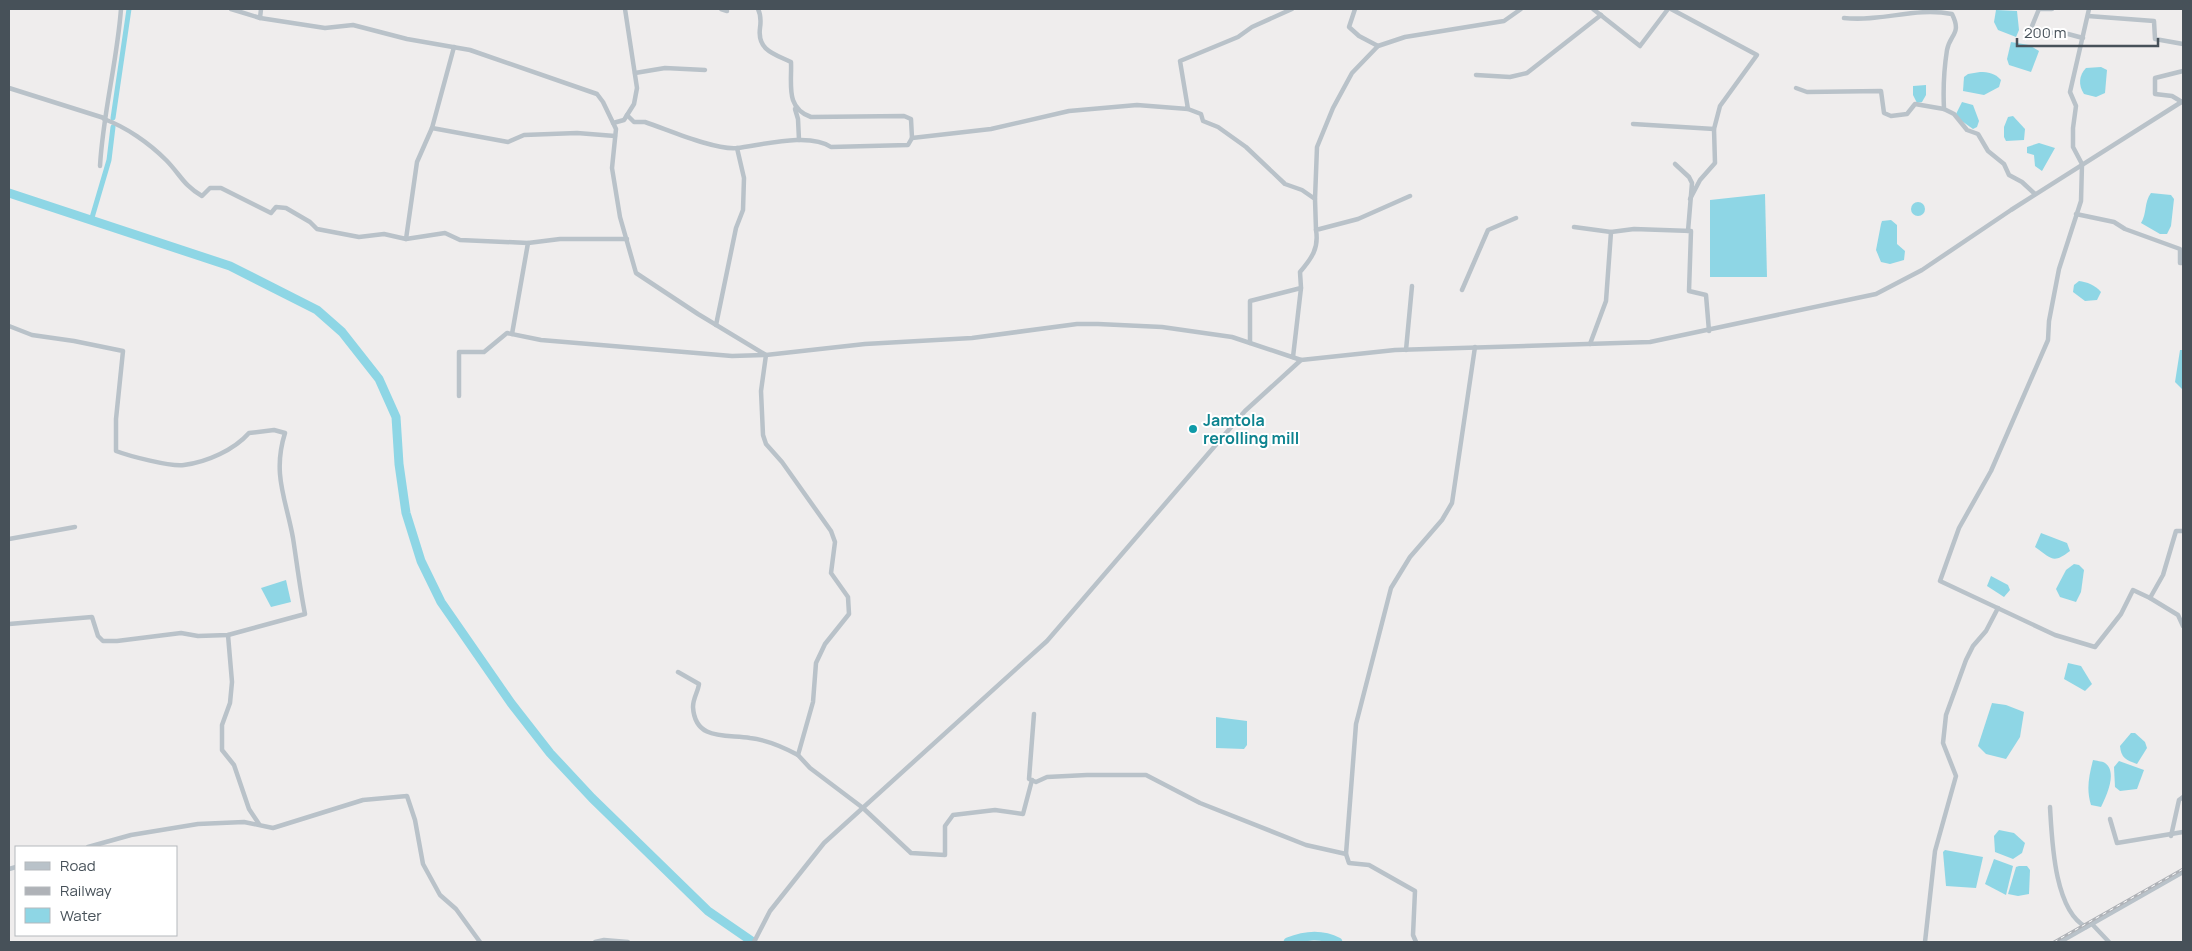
<svg xmlns="http://www.w3.org/2000/svg" width="2192" height="951" font-family="Manrope,sans-serif">
	<style>
		.water { fill: #8ed6e5 }
		.lines { fill: none; stroke-linecap: round; stroke-linejoin: round }
		.canal { stroke: #8ed6e5; stroke-width: 5 }
		.river { stroke: #8ed6e5; stroke-width: 9 }
		.minor { stroke: #b9c2c9; stroke-width: 4.5 }
		.rail-casing { stroke: #afb2b7; stroke-width: 3 }
		.rail { stroke: #fff; stroke-width: 1; stroke-dasharray: 4; stroke-linecap: butt }
		.culture-dot { fill: #0f9aa8; stroke: #fff; stroke-width: 2 }
		.labels { text-anchor: middle; stroke-width: 4; stroke-linejoin: round; paint-order: stroke }
		.culture-label { font-size: 16px; font-weight: bold; fill: #0d838f; stroke: #fff; text-anchor: start }
	</style>
	<rect width="100%" height="100%" fill="#efeded"/>
	<g class="water">
		<path d="M1996,10l21,1 2,19 -3,7 -18,-7 -4,-8z"/>
		<path d="M2011,42l18,3 10,6 -8,21 -22,-7 -2,-6z"/>
		<path d="M2101,67l6,3 -2,23 -9,4 -12,-3c-6,-9 -5,-19 2,-26z"/>
		<path d="M1980,72c8,0 15,1 21,8l-2,7 -15,8 -21,-4 1,-14 4,-3z"/>
		<path d="M1926,85v10l-4,7 -5,1 -4,-8v-9z"/>
		<path d="M1962,102l11,3 6,16 -2,6 -4,2 -14,-10 -3,-5z"/>
		<path d="M2013,116l12,13 -1,11 -18,1 -2,-4v-10l4,-10z"/>
		<path d="M2039,143l16,5 -13,23 -7,-5 -1,-11 -7,-2v-6z"/>
		<path d="M2151,193l20,2 3,4 -3,27 -4,8h-7l-19,-11c6,-9 3,-21 10,-30z"/>
		<path d="M1765,194l2,83h-57v-77z"/>
		<circle cx="1918" cy="209" r="7"/>
		<path d="M1891,220l6,5v19l8,7 -1,9 -14,4 -9,-2 -5,-12 5,-26 1,-3z"/>
		<path d="M2079,281c8,1 16,4 22,11l-4,8 -12,1 -12,-9 1,-7z"/>
		<path d="M2180,350h3v40l-8,-8z"/>
		<path d="M2041,533l26,10 3,8c-17,13 -18,8 -35,-4z"/>
		<path d="M2074,564l5,1 5,5 -3,22 -5,10 -16,-5 -4,-8 10,-19z"/>
		<path d="M1991,576l17,9 2,5 -6,7 -17,-11z"/>
		<path d="M286,580l5,22 -20,5 -10,-19z"/>
		<path d="M2068,663l13,3 11,18 -7,7 -21,-12z"/>
		<path d="M1992,703l14,2 18,7 -4,25 -14,22 -20,-5 -8,-8z"/>
		<path d="M1216,717l31,4v24l-3,4 -28,-1z"/>
		<path d="M2131,733h4l10,9 2,6 -10,16c-11,-4 -16,-6 -17,-18z"/>
		<path d="M2093,760c3,1 9,1 12,3 13,9 1,34 -4,44l-10,-2c-5,-16 -2,-29 2,-45z"/>
		<path d="M2119,761l25,9 -7,19 -17,2 -5,-4 -1,-20z"/>
		<path d="M1999,830l15,3 11,10 -3,10 -9,6 -18,-7 -1,-16z"/>
		<path d="M1945,850l38,7 -7,31 -30,-2 -3,-34z"/>
		<path d="M1994,859l19,7 -7,29 -21,-11z"/>
		<path d="M2019,866h8l3,4 -1,24 -11,2 -10,-2 8,-27z"/>
	</g>
	<g class="lines">
		<g class="canal">
			<path d="M113,118l16,-109"/>
			<path d="M91,221l18,-61 4,-33"/>
		</g>
		<g class="river">
			<path d="M9,193l221,73 87,44 25,22 37,47 17,38 3,47 7,49 15,48 20,41 70,101 39,50 42,45 116,113 45,31"/>
			<path d="M1288,942c17,-7 33,-9 50,0"/>
		</g>
		<g class="minor">
			<path d="M231,9l29,9 65,10 28,-3 54,14 63,11 127,44 6,8 13,27 -4,39 8,49 16,56 62,41 68,41 99,-11 107,-6 105,-14h21l64,3 70,10 69,23"/>
			<path d="M721,9l6,2"/>
			<path d="M758,9c3,6 3,12 2,19 -3,22 14,26 31,34 1,22 -6,46 20,55l93,-1 7,3 1,19 79,-9 78,-18 68,-6 51,4 -8,-48 58,-24 14,-10 40,-18"/>
			<path d="M1355,9l-6,18 10,9 19,10 27,-9 99,-16 17,-12"/>
			<path d="M1593,9l47,37 28,-37"/>
			<path d="M1671,9l86,46 -37,51 -6,23 1,34 -15,17 -10,19"/>
			<path d="M2052,9h-13l-9,22 38,3 15,4"/>
			<path d="M2089,9l-19,83 6,14 -3,22v19l9,17 -1,37 -22,68 -10,52 -1,19 -57,131 -32,57 -19,53 115,54 40,12 26,-33 12,-24 17,8 13,-23 13,-44h7"/>
			<path d="M2088,16l66,5 1,18 28,5"/>
			<path d="M260,18l1,-9"/>
			<path d="M1844,18c38,4 70,-11 108,-4 10,20 -2,20 -5,36 -3,19 -4,39 -3,59l10,5 13,16 11,4 10,17 16,13 5,11 13,7 13,12"/>
			<path d="M454,47l-22,81 76,14 16,-7 53,-2 38,3"/>
			<path d="M635,73l30,-5 40,2"/>
			<path d="M1476,75l34,2 17,-4 74,-58"/>
			<path d="M9,88l95,30"/>
			<path d="M1796,88l11,4 74,-1 3,22 7,3 16,-2 8,-10 29,5"/>
			<path d="M2182,102l-10,-6 -17,-2v-16l28,-7"/>
			<path d="M795,109l3,10 1,21"/>
			<path d="M1188,109l13,5 2,7 15,6 28,20 39,37 17,6 13,9 1,31"/>
			<path d="M627,115l7,7h11c24,8 69,28 92,26 25,-3 73,-16 94,-1l77,-2 4,-7"/>
			<path d="M104,119c22,8 45,24 62,41 14,14 17,25 36,36l8,-8h11l50,25 5,-6 10,1 24,14 7,7 42,8 25,-3 22,5 39,-6 15,7 68,3 32,-4h67"/>
			<path d="M613,123l11,-3 10,-16 3,-16 -12,-79"/>
			<path d="M1633,124l81,5"/>
			<path d="M1675,164l14,13 3,6 -4,48"/>
			<path d="M100,166c3,-53 17,-104 21,-157"/>
			<path d="M1315,199l2,-52 16,-39 19,-35 26,-27"/>
			<path d="M2076,214l38,8 11,7 55,20v14h3"/>
			<path d="M1574,227l37,5 23,-3 57,2 -2,60 17,4 3,36"/>
			<path d="M406,239l11,-77 15,-34"/>
			<path d="M1462,290l26,-60 28,-12"/>
			<path d="M716,325l20,-97 7,-18 1,-32 -7,-30"/>
			<path d="M9,326l23,9 42,6 49,10 -7,68v32c13,5 55,16 68,14 23,-3 50,-15 65,-32l25,-3 11,3c-13,41 1,66 8,105 4,26 7,51 12,76l-77,21 -30,1 -17,-3 -64,8h-14l-5,-5 -6,-19 -83,7"/>
			<path d="M512,334l16,-91"/>
			<path d="M1250,343v-42l51,-13 -1,-16c12,-14 19,-24 16,-42l42,-11 52,-23"/>
			<path d="M1590,344l16,-43 5,-69"/>
			<path d="M1406,350l6,-64"/>
			<path d="M1293,357l8,-69"/>
			<path d="M459,396v-44h25l23,-19 34,7 191,16 34,-1 -5,36 2,44 3,9 16,18 49,69 4,11 -4,31 17,24 1,17 -24,30 -9,19 -3,39 -15,53 12,13 53,40 48,45 34,2v-29l8,-11 42,-5 28,4 9,-34"/>
			<path d="M9,539l66,-12"/>
			<path d="M2150,598l28,17 5,11"/>
			<path d="M228,635l4,47 -2,21 -8,22v25l12,15 15,44 10,15"/>
			<path d="M678,672l21,12c-1,8 -6,14 -6,23 2,35 35,27 57,31 18,2 33,9 48,17"/>
			<path d="M1034,714l-5,65 7,3 11,-5 40,-2h59l54,28 106,42 40,9"/>
			<path d="M2050,807c2,33 4,103 36,120"/>
			<path d="M2110,819l7,24 66,-11"/>
			<path d="M2171,836l8,-36 4,-3"/>
			<path d="M88,847l43,-12 67,-11 46,-2 29,6 90,-28 44,-4 8,24 8,44 17,31 16,14 24,33"/>
			<path d="M9,869l7,-2"/>
			<path d="M2092,924l17,18"/>
			<path d="M595,942l9,-2 24,2"/>
			<path d="M754,942l16,-31 54,-68 223,-202 198,-230 56,-51 94,-10 255,-8 226,-48 46,-24 89,-60 172,-109"/>
			<path d="M1416,942l-3,-7 2,-44 -46,-26 -20,-2 -3,-9 10,-130 35,-136 19,-31 32,-37 10,-17 23,-156"/>
			<path d="M1925,942l10,-91 21,-75 -13,-33 3,-28 20,-55 7,-14 13,-15 12,-23"/>
			<path d="M2060,942l123,-70"/>
		</g>
		<defs>
			<path id="rail" d="M2054,942l129,-73"/>
		</defs>
		<use href="#rail" class="rail-casing"/>
		<use href="#rail" class="rail"/>
	</g>
	<circle class="culture-dot" cx="1193" cy="429" r="5"/>
	<g class="labels">
		<g class="culture-label">
			<text x="1203" y="426">Jamtola<tspan x="1203" dy="18">rerolling mill</tspan></text>
		</g>
	</g>
	<rect width="2192" height="951" fill="none" stroke="#475159" stroke-width="20"/>
	<rect x="15" y="846" width="162" height="90" fill="#ffffff" stroke="#b5b9bd"/>
	<rect x="25" y="862" width="25" height="8" fill="#b9c2c9" stroke="#b5b9bd"/>
	<text x="60" y="871" font-size="15" fill="#475159">Road</text>
	<rect x="25" y="887" width="25" height="8" fill="#afb2b7" stroke="#b5b9bd"/>
	<text x="60" y="896" font-size="15" fill="#475159">Railway</text>
	<rect x="25" y="908" width="25" height="15" fill="#8ed6e5" stroke="#b5b9bd"/>
	<text x="60" y="921" font-size="15" fill="#475159">Water</text>
	<path d="M2017 38v8h141v-8" fill="none" stroke="#475159" stroke-width="2.5"/>
	<text x="2024" y="38" font-size="15" fill="#475159" stroke="#ffffff" stroke-width="4" paint-order="stroke">200 m</text>
</svg>
